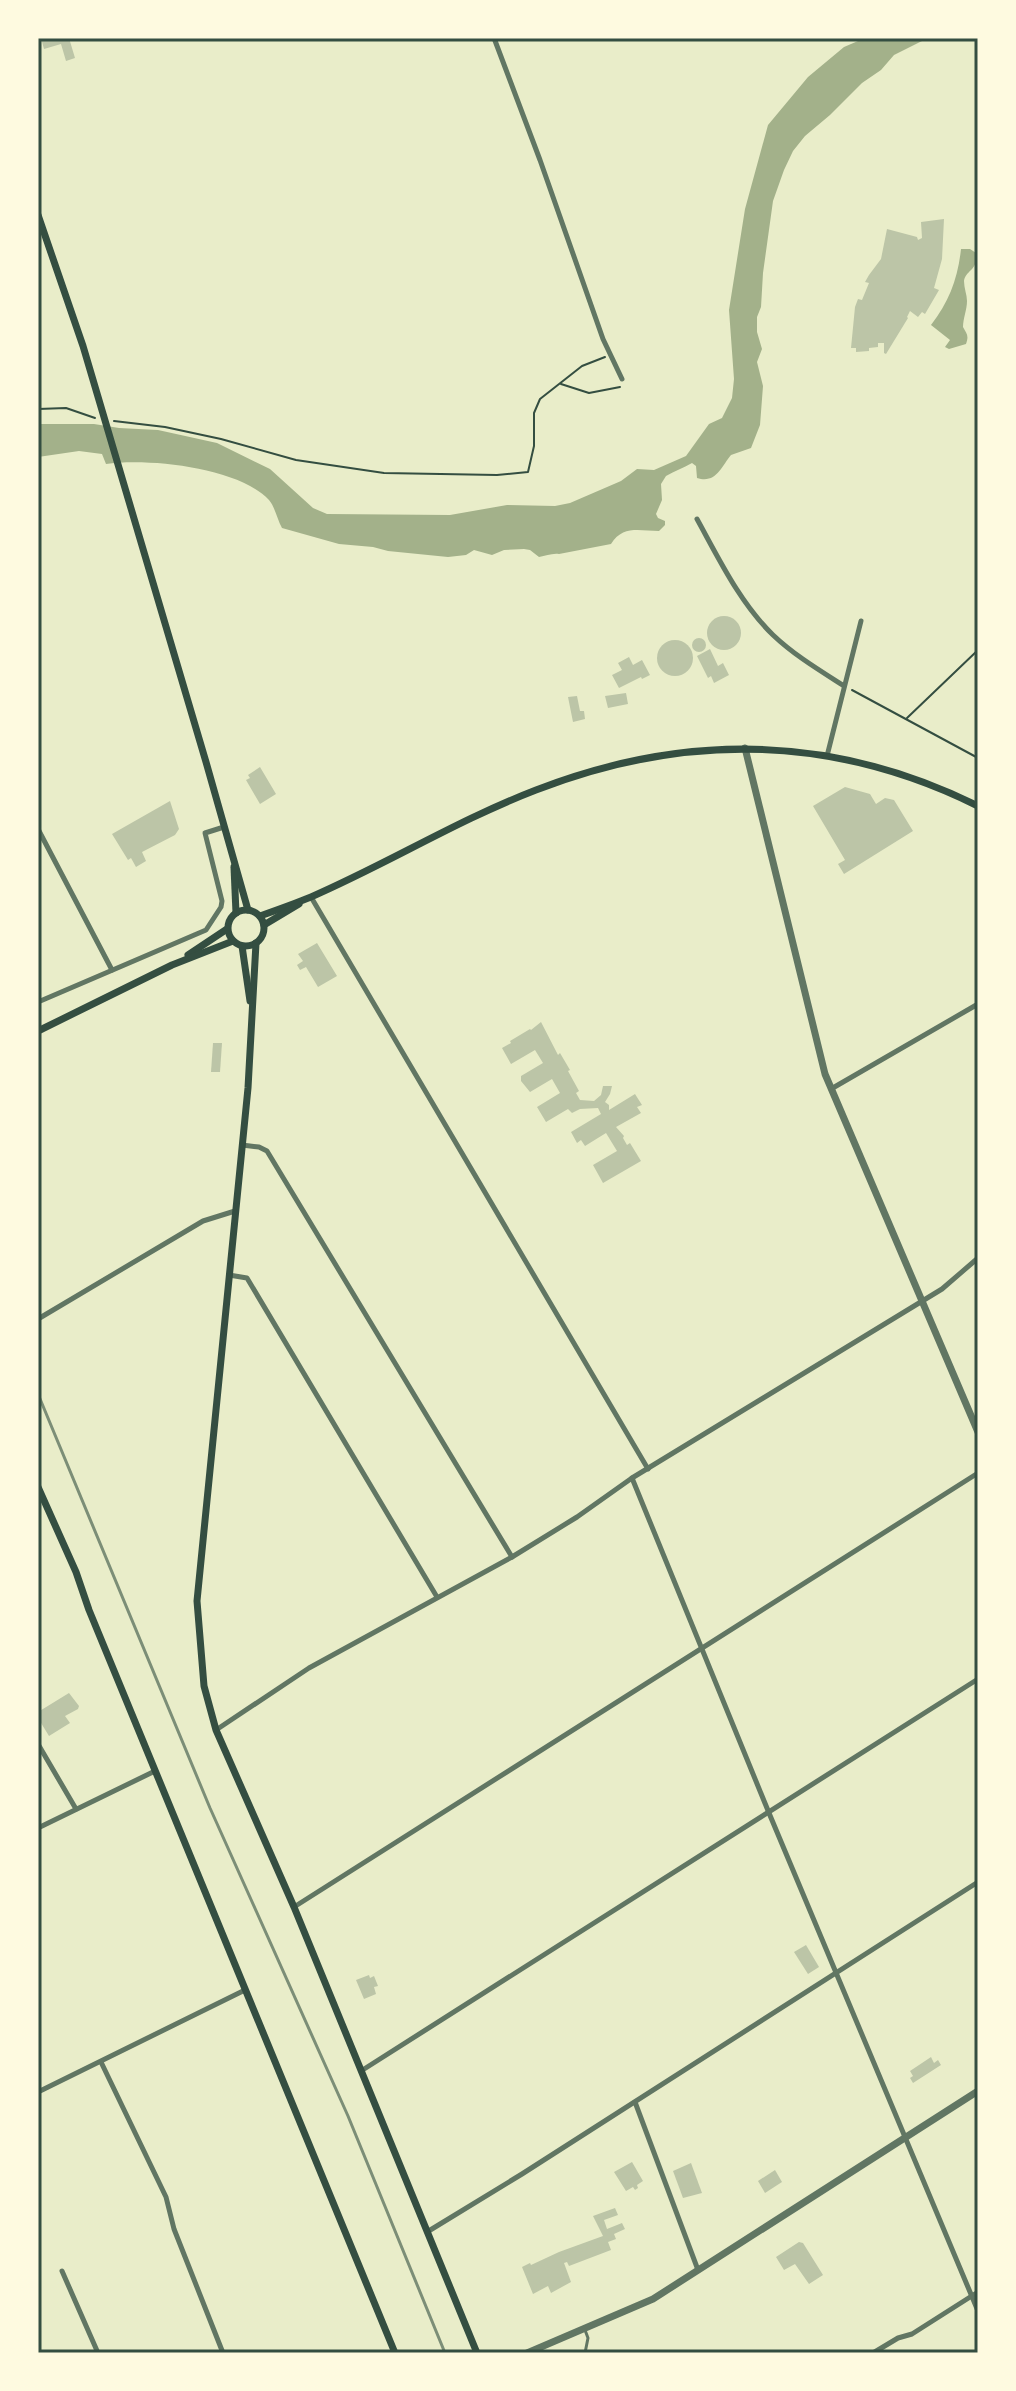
<svg xmlns="http://www.w3.org/2000/svg" width="1016" height="2391" font-family="'Sofia Sans Condensed',sans-serif">
	<style>
		.water { fill: #a3b18a }
		.building { fill: #bcc5a7 }
		.lines { fill: none; stroke-linecap: round; stroke-linejoin: round }
		.path { stroke: #344e41; stroke-width: 2 }
		.service { stroke: #617663; stroke-width: 3 }
		.minor { stroke: #617663; stroke-width: 5 }
		.tertiary { stroke: #617663; stroke-width: 7 }
		.secondary { stroke: #344e41; stroke-width: 7 }
		.rail { stroke: #7c8e77; stroke-width: 3 }
		.neatline { fill: none; stroke: #344e41; stroke-width: 3 }
	</style>
	<rect width="100%" height="100%" fill="#e9edc9"/>
	<g class="water">
		<path d="M865,38h63l-34,17 -13,15 -19,13 -32,32 -25,21 -12,15 -9,19 -11,31 -10,72 -2,34 -4,10v15l5,17 -5,13 6,24 -3,39 -9,23 -20,7c-10,12 -15,29 -34,23l-1,-12 -4,-3c-9,5 -17,8 -26,13l-5,8 1,16 -6,14 2,4 7,3v4l-6,6c-20,0 -36,-6 -48,13l-52,10c-7,-1 -13,2 -20,3l-9,-7 -6,-1 -20,1 -12,5 -18,-5 -8,5 -18,2 -60,-6 -15,-4 -34,-3 -57,-16c-5,-9 -7,-21 -13,-28 -31,-33 -121,-42 -163,-36l-4,-10 -23,-3 -41,6v-33h56l25,4 39,2 59,13 53,26 43,39 14,6 123,1 57,-10 48,1 15,-3 51,-22 16,-12 17,1 32,-14 23,-32 13,-6 10,-20 2,-19 -5,-69 16,-101 23,-84 40,-48 36,-30z"/>
		<path d="M961,249h9l6,4c2,19 -10,16 -12,28 0,7 3,14 3,20 0,9 -4,17 -4,26 4,7 6,9 3,17l-17,5 -4,-2 5,-7 -19,-15c18,-23 27,-47 30,-76z"/>
	</g>
	<g class="building">
		<path d="M41,38h28l6,20 -9,3 -5,-17 -17,5z"/>
		<path d="M944,219l-2,40 -8,29 5,2 -14,24 -3,-2 -4,5 -8,-6 -3,6 1,1 -22,36 -2,-1v-10h-6v4l-9,1v3l-13,1v-4h-5l4,-41 3,-8 4,1 7,-17 -4,-1 4,-7 12,-16 6,-30 30,8 1,3 4,-2 -1,-16z"/>
		<circle cx="724" cy="633" r="17"/>
		<circle cx="699" cy="645" r="7"/>
		<circle cx="675" cy="658" r="18"/>
		<path d="M710,649l8,17 5,-3 6,12 -15,8 -3,-7 -3,2 -11,-22z"/>
		<path d="M629,657l4,8 9,-5 8,15 -8,4 -1,-2 -22,11 -7,-13 10,-5 -4,-7z"/>
		<path d="M626,693l2,11 -20,4 -3,-12z"/>
		<path d="M577,696l3,15h4l1,8 -12,3 -5,-25z"/>
		<path d="M260,767l16,27 -16,10 -14,-24 4,-2 -2,-3z"/>
		<path d="M845,787l25,7 6,10 9,-6 9,2 19,31 -69,43 -6,-10 7,-4 -32,-54z"/>
		<path d="M170,801l9,28 -4,6 -33,17 4,9 -10,6 -5,-9 -3,2 -16,-26z"/>
		<path d="M317,943l20,33 -19,11 -12,-20 -6,3 -3,-5 6,-4 -5,-7z"/>
		<path d="M541,1022l17,33 2,-2 10,17 -2,1 11,20 -3,2 4,7 14,1 7,-6 2,-9h9l-2,8 -5,8 4,3v5l26,-16 7,11 -5,2 4,6 -25,14 8,9 -1,2 4,7 3,-2 11,18 -38,22 -10,-18 24,-14 -11,-18 -21,13 -4,-6 -4,3 -6,-11 30,-18 -3,-6 -18,1 -8,4 -4,-4 -22,13 -9,-15 23,-14 -8,-14 -22,13 -9,-11v-5l22,-13 -8,-13 -24,14 -9,-16 9,-5 -1,-2 20,-12 1,1z"/>
		<path d="M213,1043h9l-2,29h-9z"/>
		<path d="M69,1693l10,13 -1,3 -13,7 5,7 -21,13 -11,-18v-6z"/>
		<path d="M806,1945l13,22 -11,7 -14,-22z"/>
		<path d="M369,1975l1,3 4,-2 4,10 -4,1 2,7 -12,5 -8,-19z"/>
		<path d="M931,2057l3,6 4,-3 3,5 -28,18 -3,-5 3,-2 -3,-5z"/>
		<path d="M632,2162l11,19 -6,4 1,3 -3,2 -2,-3 -7,4 -12,-19z"/>
		<path d="M691,2163l11,30 -19,5 -10,-27z"/>
		<path d="M775,2170l7,12 -17,11 -7,-12z"/>
		<path d="M615,2208l3,7 -14,5 3,9 15,-6 3,6 -11,5 2,5 -8,3 3,8 -42,16 -2,-4 -3,1 7,19 -20,11 -3,-7 -15,8 -11,-27 8,-4 1,2 28,-13 44,-16 -10,-20z"/>
		<path d="M799,2242l4,1 20,32 -14,9 -14,-20 -11,6 -8,-13z"/>
	</g>
	<g class="lines">
		<g class="path">
			<path d="M561,384l28,9 31,-6"/>
			<path d="M38,409l28,-1 29,10"/>
			<path d="M114,421l51,6 56,12 75,21 88,13 113,2 31,-3 6,-26v-33l6,-14 42,-33 23,-9"/>
			<path d="M852,690l126,68"/>
			<path d="M907,718l71,-68"/>
		</g>
		<path class="service" d="M585,2330l3,8 -3,15"/>
		<g class="minor">
			<path d="M494,38l46,122 63,179 19,40"/>
			<path d="M697,519c22,40 43,84 76,116 21,20 46,35 71,51"/>
			<path d="M827,756l34,-135"/>
			<path d="M38,829l74,141"/>
			<path d="M311,897l337,572"/>
			<path d="M38,1002l168,-72 15,-23 1,-6 -17,-68 19,-6"/>
			<path d="M831,1089l147,-85"/>
			<path d="M242,1145l17,2 8,4 245,406"/>
			<path d="M229,1275l18,3 190,319"/>
			<path d="M38,1319l165,-98 32,-10"/>
			<path d="M632,1478l137,335 209,498"/>
			<path d="M216,1730l93,-62 203,-111 65,-40 55,-39 310,-189 36,-31"/>
			<path d="M38,1744l38,65"/>
			<path d="M38,1828l117,-57"/>
			<path d="M294,1907l684,-434"/>
			<path d="M101,2062l65,135 8,32 49,124"/>
			<path d="M361,2071l617,-392"/>
			<path d="M38,2092l207,-102"/>
			<path d="M635,2102l63,168"/>
			<path d="M427,2232l95,-58 456,-292"/>
			<path d="M62,2271l36,82"/>
			<path d="M873,2353l25,-15 14,-4 66,-42"/>
		</g>
		<g class="tertiary">
			<path d="M745,748l80,326 153,358"/>
			<path d="M527,2353l126,-54 325,-208"/>
		</g>
		<g class="secondary">
			<path d="M38,215l45,131 123,416 42,148"/>
			<path d="M234,867l2,46"/>
			<circle cx="246" cy="928" r="18"/>
			<path d="M260,916c17,-6 34,-12 51,-19 76,-33 147,-77 225,-107 150,-58 297,-56 442,16"/>
			<path d="M264,925l35,-21"/>
			<path d="M256,943l-8,145 -51,513 7,85 12,44 78,177 183,446"/>
			<path d="M242,946l8,55"/>
			<path d="M188,955l39,-26"/>
			<path d="M38,1031l134,-66 61,-24"/>
			<path d="M38,1487l38,85 13,38 306,743"/>
		</g>
		<path class="rail" d="M38,1394l172,414 138,308 97,237"/>
	</g>
	<rect width="1016" height="2391" fill="none" stroke="#fefae0" stroke-width="80"/>
	<rect x="40" y="40" width="936" height="2311" class="neatline"/>
</svg>
